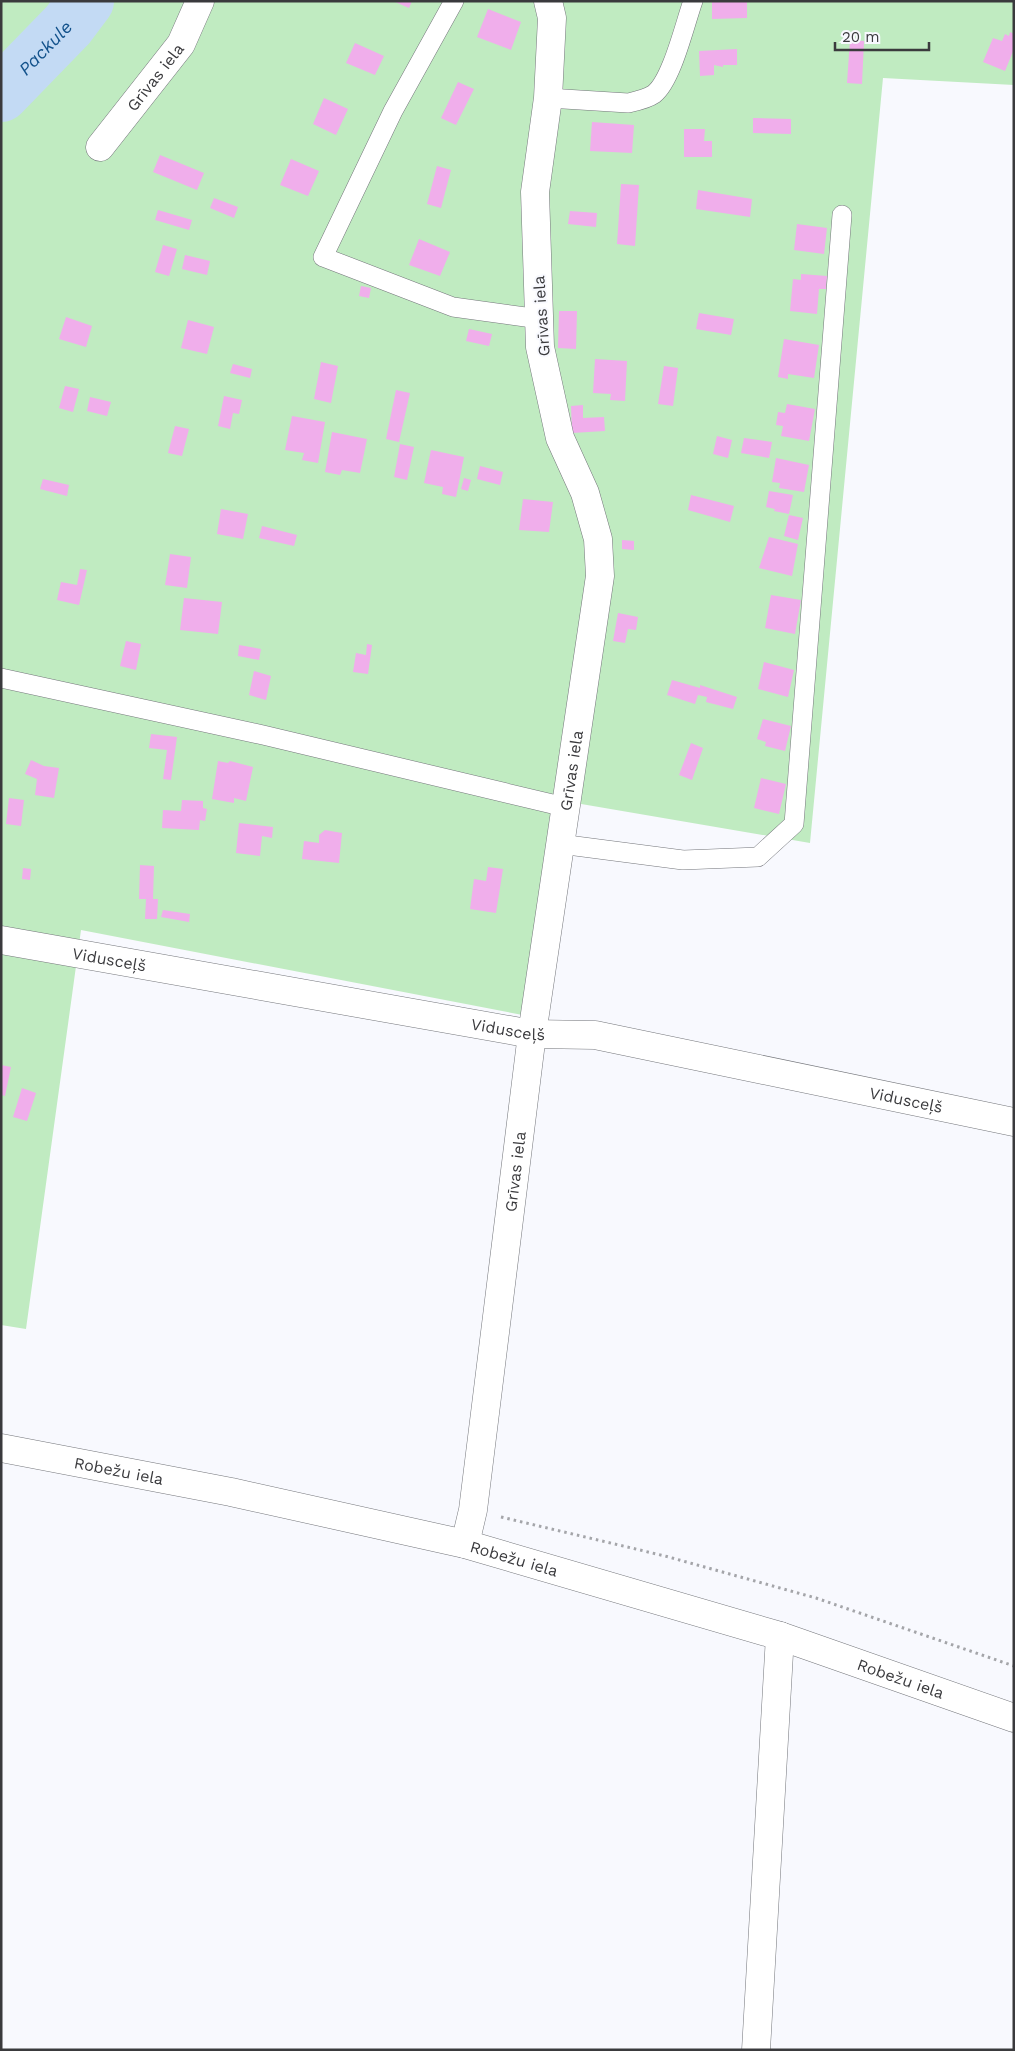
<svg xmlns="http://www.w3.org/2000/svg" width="1015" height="2051" font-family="'Work Sans',sans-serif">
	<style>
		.green { fill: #c0ebc1 }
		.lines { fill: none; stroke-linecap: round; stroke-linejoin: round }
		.river { stroke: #c3daf4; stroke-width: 56 }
		.building { fill: #f0aeeb }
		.service-casing { stroke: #74767b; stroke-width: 20 }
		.minor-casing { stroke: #74767b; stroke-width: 29 }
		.primary-casing { stroke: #74767b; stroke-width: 29 }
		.path { stroke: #a4a5a9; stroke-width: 3; stroke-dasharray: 2.5 4; stroke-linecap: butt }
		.service { stroke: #fff; stroke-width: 19 }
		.minor { stroke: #fff; stroke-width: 28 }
		.primary { stroke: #fff; stroke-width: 28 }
		.labels { text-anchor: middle; stroke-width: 4; stroke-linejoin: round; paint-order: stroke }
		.street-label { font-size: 16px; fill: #3a3a3d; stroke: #f8f9fe }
		.water-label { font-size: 18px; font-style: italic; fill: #13528b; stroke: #f8f9fe }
	</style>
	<rect width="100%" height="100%" fill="#f8f9fe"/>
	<path class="green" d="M1,1h1013v84l-131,-7 -73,765 -258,-44 -24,217 -447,-86 -55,399 -25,-4z"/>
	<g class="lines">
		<path class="river" id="s1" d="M1,94l67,-69 18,-24"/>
	</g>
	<g class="building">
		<path d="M393,1h19l-3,7z"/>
		<path d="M712,1h35v17l-35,1z"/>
		<path d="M488,9l33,13 -10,28 -34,-13z"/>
		<path d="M1010,32l4,2v15l-9,22 -22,-9 10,-24 9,3 3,-7 4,2z"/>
		<path d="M850,40l14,1 -2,43 -15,-1z"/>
		<path d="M355,43l29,13 -9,19 -29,-12z"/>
		<path d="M737,49v16h-14v2l-9,-2v10l-14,1 -1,-25z"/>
		<path d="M458,82l16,7 -18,36 -15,-7z"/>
		<path d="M324,98l24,11 -12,26 -23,-11z"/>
		<path d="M753,118l38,1v15l-38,-1z"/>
		<path d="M592,122l42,3 -2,28 -42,-2z"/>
		<path d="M684,129h21l-1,12h8v16h-28z"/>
		<path d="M160,155l44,18 -7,17 -44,-18z"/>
		<path d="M291,159l28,12 -11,25 -28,-11z"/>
		<path d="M437,166l14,4 -10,38 -14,-4z"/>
		<path d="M621,184l18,1 -4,61 -18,-2z"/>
		<path d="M698,190l54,9 -2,18 -54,-8z"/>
		<path d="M214,198l24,9 -4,11 -24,-10z"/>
		<path d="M158,210l34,10 -3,10 -34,-10z"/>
		<path d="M570,211l27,2 -1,14 -28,-3z"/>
		<path d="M797,224l30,4 -3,26 -30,-4z"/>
		<path d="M419,239l31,13 -10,24 -31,-11z"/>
		<path d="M163,245l14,4 -8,27 -14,-4z"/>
		<path d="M185,255l25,6 -3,14 -25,-6z"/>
		<path d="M801,274l26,2 -1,13h-7l-2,25 -27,-3 3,-32 8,1z"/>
		<path d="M361,286l10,2 -2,10 -10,-2z"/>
		<path d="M559,311h18l-1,38 -18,-1z"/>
		<path d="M699,313l35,6 -3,16 -35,-6z"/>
		<path d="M66,317l26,9 -6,21 -27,-8z"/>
		<path d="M188,320l26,7 -7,27 -26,-6z"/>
		<path d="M469,329l23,5 -3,12 -23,-5z"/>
		<path d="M784,339l35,6 -5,33 -26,-4v5l-10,-2z"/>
		<path d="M595,359l32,2 -2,40 -15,-1 1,-6 -18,-1z"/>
		<path d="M321,362l17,4 -7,37 -17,-4z"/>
		<path d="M233,364l19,5 -2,9 -20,-5z"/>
		<path d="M664,366l14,2 -5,38 -15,-2z"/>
		<path d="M65,386l14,3 -6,23 -14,-4z"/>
		<path d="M396,390l14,3 -11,49 -13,-3z"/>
		<path d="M224,396l18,4 -3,14 -6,-1 -3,16 -12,-3z"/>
		<path d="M90,397l21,5 -4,14 -20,-5z"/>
		<path d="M787,404l28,5 -6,32 -28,-5 2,-10 -7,-1 2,-13 7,1z"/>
		<path d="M583,405v13l21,-1 1,14 -33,2 -1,-27z"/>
		<path d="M292,416l33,6 -7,41 -16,-3 2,-7 -19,-3z"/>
		<path d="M175,426l14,3 -7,27 -14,-3z"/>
		<path d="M332,432l35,7 -7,34 -18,-3 -2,5 -15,-3z"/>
		<path d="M717,436l15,4 -4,18 -15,-4z"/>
		<path d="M744,438l28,4 -3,16 -28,-5z"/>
		<path d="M400,444l14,3 -7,33 -13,-3z"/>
		<path d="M431,450l33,7 -8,40 -14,-3 1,-7 -19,-4z"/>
		<path d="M776,458l33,7 -5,27 -25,-4 1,-5 -8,-1z"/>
		<path d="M480,466l23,6 -3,13 -23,-6z"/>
		<path d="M464,478l7,2 -3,11 -7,-2z"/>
		<path d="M43,479l26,6 -2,11 -27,-7z"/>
		<path d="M769,491l24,4 -4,19 -15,-3 1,-2 -9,-2z"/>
		<path d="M691,495l43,11 -4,16 -42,-12z"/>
		<path d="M523,499l30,3 -4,30 -30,-2z"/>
		<path d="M221,509l27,5 -5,25 -26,-5z"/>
		<path d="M789,515l14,3 -5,22 -14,-4z"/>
		<path d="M262,526l35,9 -3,11 -35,-8z"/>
		<path d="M769,537l29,7 -6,32 -33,-8z"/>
		<path d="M622,540l12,1v9l-12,-1z"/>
		<path d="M170,554l21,3 -4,31 -22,-3z"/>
		<path d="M80,569l7,1 -8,35 -22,-5 4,-18 16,3z"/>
		<path d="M771,595l30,5 -6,34 -30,-6z"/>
		<path d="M184,598l38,4 -4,32 -38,-4z"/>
		<path d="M618,613l20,4 -2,13 -8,-1 -3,14 -12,-2z"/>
		<path d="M126,641l15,3 -5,26 -16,-4z"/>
		<path d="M367,644l5,1 -4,29 -15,-2 3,-19 10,2z"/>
		<path d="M239,645l22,4 -2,11 -21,-4z"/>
		<path d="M764,662l30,8 -6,27 -30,-8z"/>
		<path d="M254,671l17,5 -5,24 -17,-5z"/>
		<path d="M672,680l28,8v-3l37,12 -4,12 -27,-7 1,-5 -9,-2 -3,9 -28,-9z"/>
		<path d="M763,719l28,7 -6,25 -20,-5 1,-4 -9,-3z"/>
		<path d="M151,734l26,3 -6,43 -8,-1 4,-29 -18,-2z"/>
		<path d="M691,743l12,5 -11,32 -13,-5z"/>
		<path d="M31,760l13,6 15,2 -5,30 -19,-3 2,-16 -12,-5z"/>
		<path d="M218,761l10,2 2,-2 23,6 -7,34 -12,-3v5l-22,-4z"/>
		<path d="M761,778l25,6 -7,30 -25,-6z"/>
		<path d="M9,798l15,2 -3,26 -15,-2z"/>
		<path d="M182,800l21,1v7l4,1 -2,12 -5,-1 -1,10 -37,-2 1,-18 18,1z"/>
		<path d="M239,823l34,4 -1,11 -10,-2 -2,20 -24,-3z"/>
		<path d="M325,830l17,3 -3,30 -37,-4 2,-18 15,2v-8z"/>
		<path d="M140,865l14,1 -1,33h5l-1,20h-12l1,-20h-7z"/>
		<path d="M488,867l15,2 -7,44 -26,-4 4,-30 12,2z"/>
		<path d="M23,868l8,1 -1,11 -8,-1z"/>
		<path d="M163,910l27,4 -1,8 -28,-5z"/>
		<path d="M1,1065l10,2 -6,29 -4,-1z"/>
		<path d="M22,1088l14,5 -9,28 -14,-4z"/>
	</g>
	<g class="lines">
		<defs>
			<g id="service">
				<path d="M454,1l-61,110 -70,146 130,50 87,12"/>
				<path d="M548,98l80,5c9,-2 19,-4 26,-9 18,-14 31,-71 39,-93"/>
				<path d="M1,678l262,57 302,72"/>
				<path d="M560,844l123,16 75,-3 36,-33 48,-609"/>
			</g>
			<g id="minor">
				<path id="s2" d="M100,147l81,-103 19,-43"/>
				<path id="s3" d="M1,940l531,94 63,1 419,87"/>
				<path id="s4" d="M465,1544l8,-34 59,-476 68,-458 -2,-37 -13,-46 -25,-55 -20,-91 -5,-155 13,-94 4,-80 -4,-17"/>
				<path d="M756,2050l24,-414"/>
			</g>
			<g id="primary">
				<path id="s5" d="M1,1448l230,44 234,52 315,92 234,82"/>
			</g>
		</defs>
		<use href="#service" class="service-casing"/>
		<use href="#minor" class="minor-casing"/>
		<use href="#primary" class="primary-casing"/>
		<path class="path" d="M501,1517l164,39 151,42 198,68"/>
		<use href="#service" class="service"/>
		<use href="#minor" class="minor"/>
		<use href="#primary" class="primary"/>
	</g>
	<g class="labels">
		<g class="street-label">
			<text dy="6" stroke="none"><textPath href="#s2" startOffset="89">Grīvas iela</textPath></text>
			<text transform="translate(541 316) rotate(-94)" y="6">Grīvas iela</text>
			<text dy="6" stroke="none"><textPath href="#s4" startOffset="781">Grīvas iela</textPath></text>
			<text dy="6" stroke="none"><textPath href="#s3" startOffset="110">Vidusceļš</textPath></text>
			<text dy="6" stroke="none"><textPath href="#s3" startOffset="515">Vidusceļš</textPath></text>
			<text dy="6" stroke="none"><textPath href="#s3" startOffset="920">Vidusceļš</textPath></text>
			<text dy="6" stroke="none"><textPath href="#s4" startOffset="376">Grīvas iela</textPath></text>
			<text dy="6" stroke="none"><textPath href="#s5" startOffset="120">Robežu iela</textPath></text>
			<text dy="6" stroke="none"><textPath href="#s5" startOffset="525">Robežu iela</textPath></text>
			<text dy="6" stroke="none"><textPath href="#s5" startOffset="930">Robežu iela</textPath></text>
		</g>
		<g class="water-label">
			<text dy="6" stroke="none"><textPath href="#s1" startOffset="64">Packule</textPath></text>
		</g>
	</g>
	<rect width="1015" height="2051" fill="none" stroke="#3a3a3d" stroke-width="5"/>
	<path d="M835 42v8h94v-8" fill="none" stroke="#3a3a3d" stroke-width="2.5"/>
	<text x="842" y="42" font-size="15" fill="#3a3a3d" stroke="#f8f9fe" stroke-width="4" paint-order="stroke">20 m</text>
</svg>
